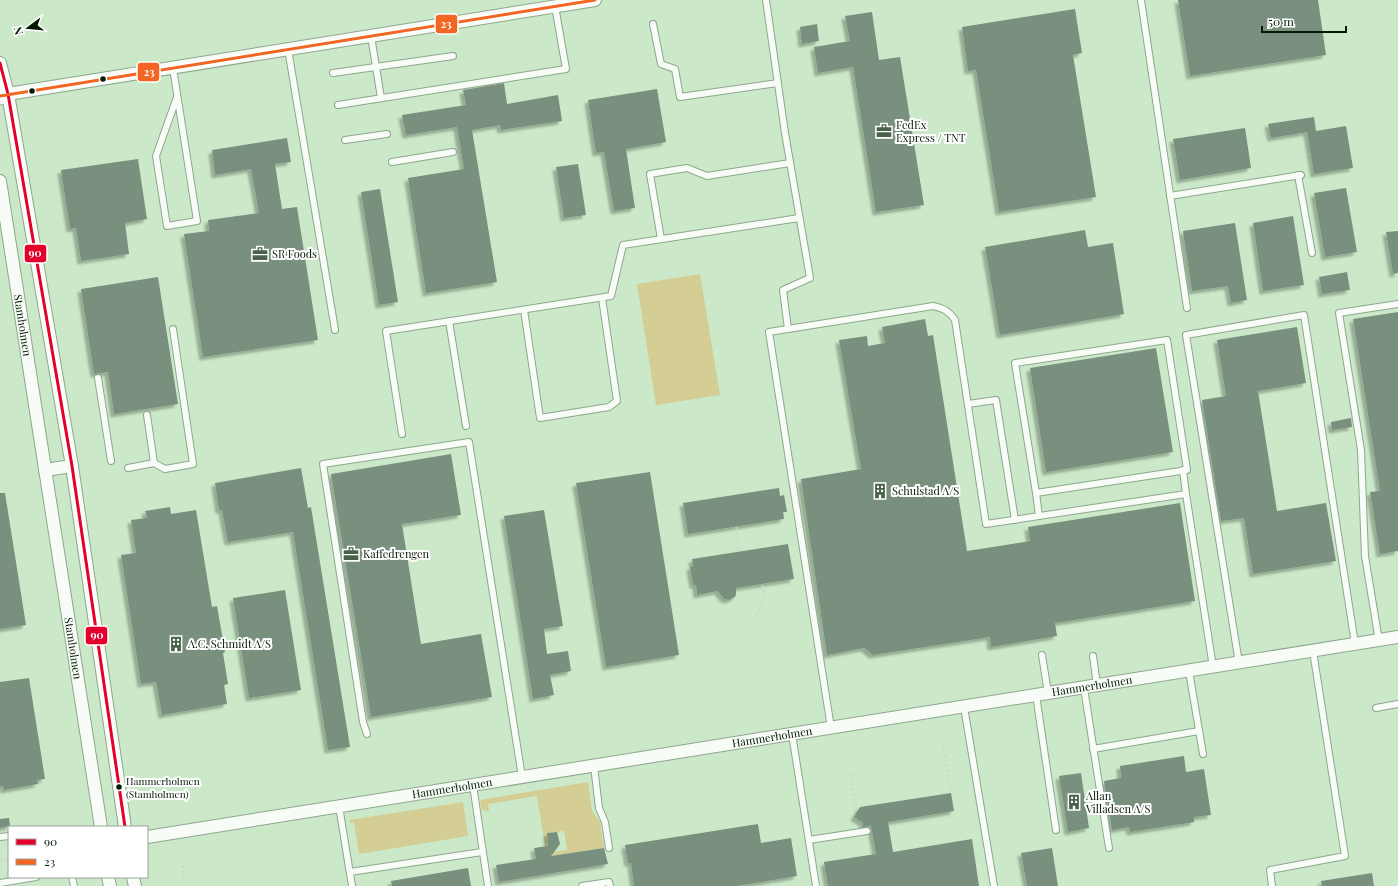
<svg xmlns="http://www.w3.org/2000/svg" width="1398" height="886" font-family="'Playfair Display',serif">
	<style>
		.green { fill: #d4cd94 }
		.building { fill: #78907d; filter: url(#shadow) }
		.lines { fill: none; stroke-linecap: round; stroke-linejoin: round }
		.lane-casing { stroke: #8fa68e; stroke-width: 8 }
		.street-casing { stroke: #8fa68e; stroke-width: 14 }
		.secondary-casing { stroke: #8fa68e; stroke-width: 19 }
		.path { stroke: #ccd5cb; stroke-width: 2; stroke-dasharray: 2 3; stroke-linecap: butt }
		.lane { stroke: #f7fcf7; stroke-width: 6 }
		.street { stroke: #f7fcf7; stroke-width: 12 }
		.secondary { stroke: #f7fcf7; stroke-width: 17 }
		.bus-1-casing { stroke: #fff; stroke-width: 6 }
		.bus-2-casing { stroke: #fff; stroke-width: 6 }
		.bus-1 { stroke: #e4002b; stroke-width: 3 }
		.bus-2 { stroke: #f26522; stroke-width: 3 }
		.bus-dot { fill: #041904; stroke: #fff; stroke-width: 1.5 }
		.labels { text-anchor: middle; stroke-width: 4; stroke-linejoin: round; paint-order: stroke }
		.bus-label { font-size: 10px; fill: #041904; stroke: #fff; text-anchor: start }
		.poi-label { font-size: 11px; fill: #041904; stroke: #fff; text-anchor: start }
		.street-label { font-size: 11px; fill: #041904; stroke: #fff }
		.line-badge { stroke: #fff; stroke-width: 1.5 }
		.badge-label { font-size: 11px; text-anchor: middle; font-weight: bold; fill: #fff }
	</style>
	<defs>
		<filter id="shadow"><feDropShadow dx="-3.5" dy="3.5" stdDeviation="1" flood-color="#0004"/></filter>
	</defs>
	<rect width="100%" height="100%" fill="#cbe9c8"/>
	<g class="green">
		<path d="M700,274l20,121 -64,10 -19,-121z"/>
		<path d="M588,782l4,29 8,11 4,26 -53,8 3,-4 13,-2 -3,-19 -17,2 1,13h-3l-8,-50 -49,8 1,7 -7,-1 -2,-10z"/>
		<path d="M463,802l5,34 -109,18 -5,-32 -4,1v-3z"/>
	</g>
	<g class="building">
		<path d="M1178,0h140l8,55 -136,21z"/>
		<path d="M1075,9l7,44 -9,2 23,142 -97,15 -23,-142 -8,1 -6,-44z"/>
		<path d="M872,12l7,48 21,-3 24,148 -48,7 -23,-145 -35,6 -4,-26 36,-6 -5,-25z"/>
		<path d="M817,24l2,17 -17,3 -2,-17z"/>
		<path d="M504,83l3,21 51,-9 4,26 -61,9 -1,-5 -28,5 25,152 -71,11 -18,-115 56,-9 -7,-42 -51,8 -4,-20 64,-10 -3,-15z"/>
		<path d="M657,89l9,53 -40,7 9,59 -21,3 -10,-59 -8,1 -8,-53z"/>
		<path d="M1314,117l2,14 30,-5 7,42 -39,6 -7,-42 -36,6 -3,-14z"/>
		<path d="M1245,128l6,40 -71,12 -7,-41z"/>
		<path d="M287,138l4,24 -16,2 7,45 15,-2 21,133 -115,17 -19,-123 25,-3 -1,-11 51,-7 -8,-44 -36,6 -3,-25z"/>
		<path d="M138,159l9,60 -22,4 4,31 -48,7 -5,-33 -6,1 -9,-59z"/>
		<path d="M578,164l8,51 -22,3 -8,-51z"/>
		<path d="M1346,188l11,64 -32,5 -11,-64z"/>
		<path d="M380,189l18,113 -19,3 -18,-113z"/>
		<path d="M1293,216l11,69 -41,6 -10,-68z"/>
		<path d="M1235,223l12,77 -16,3 -3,-17 -36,5 -9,-60z"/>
		<path d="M1085,230l3,17 25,-4 11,71 -124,21 -15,-88z"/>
		<path d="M1398,231v42l-5,1 -7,-42z"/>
		<path d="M1347,272l3,18 -28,4 -3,-17z"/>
		<path d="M158,277l20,127 -64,10 -6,-42 -14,2 -13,-85z"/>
		<path d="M1398,312v239l-18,3 -10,-62 10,-1 -27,-172z"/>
		<path d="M925,319l3,17 5,-1 34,216 63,-10 -2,-14 152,-24 15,98 -140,22 2,13 -66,11 -1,-10 -117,18 -9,-7 -37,7 -26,-176 60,-10 -22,-129 28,-4 1,10 17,-3 -3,-16z"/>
		<path d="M1297,327l9,56 -48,8 19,120 49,-8 10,58 -83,13 -9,-56 -23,3 -19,-121 24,-4 -9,-56z"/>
		<path d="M1156,348l17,104 -127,20 -16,-104z"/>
		<path d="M1351,418l1,9 -20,3 -1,-8z"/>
		<path d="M451,454l10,61 -59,9 19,120 60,-10 11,63 -121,20 -40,-243z"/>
		<path d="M301,468l7,40 3,-1 39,240 -22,3 -35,-218 -65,10 -6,-32h-3l-4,-27z"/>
		<path d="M650,472l29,183 -73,12 -30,-184z"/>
		<path d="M779,488l1,8 4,-1 3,17h-4l1,7 -96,15 -5,-31z"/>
		<path d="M0,493h5l21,132 -26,4z"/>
		<path d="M170,507l1,7 25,-4 16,97 5,-1 8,46 -2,1 5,31 -4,1 3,19 -65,11 -6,-33 -15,2 -20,-129 15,-2 -5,-33 16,-2 -2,-7z"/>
		<path d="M544,510l19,116 -19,3 3,25 21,-3 3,20 -21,4 4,20 -21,4 -29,-183z"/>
		<path d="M788,544l6,35 -58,9v6l-1,3 -6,3 -5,-1 -6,-8 -21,4 -1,-10h-3l-3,-18 3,-1 -1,-7z"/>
		<path d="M285,590l16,100 -52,8 -16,-100z"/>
		<path d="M29,678l16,101 -8,1 1,4 -34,6 -1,-4h-3v-104z"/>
		<path d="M1184,756l2,16 18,-3 7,46 -17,2v5l-64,10 -1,-5 -17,3 -8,-49 17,-3 -1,-12z"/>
		<path d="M1081,773l8,55 -21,4 -9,-56z"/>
		<path d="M951,793l3,18 -66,11 5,30 79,-13 7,47h-151l-4,-24 52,-8 -5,-28 -8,1v-4l-9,-6 6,-10z"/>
		<path d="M9,818l1,8 -10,2v-9z"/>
		<path d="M758,824l3,19 30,-5 6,38 -60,10h-103l-3,-23h-3l-3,-18z"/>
		<path d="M557,832l3,12 -9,12 53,-8 4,16 -109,18 -3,-17 40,-6 -2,-11 14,-2 -1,-13z"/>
		<path d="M1052,848l6,38h-31l-6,-33z"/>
		<path d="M468,868l3,18h-79l-1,-5z"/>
		<path d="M1372,873l2,13h-52l-1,-5z"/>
	</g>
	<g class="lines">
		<defs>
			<g id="lane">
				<path d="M766,0l19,133 25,145 -27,12 5,39"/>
				<path d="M1141,0l46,308"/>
				<path d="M653,24l8,40 14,5 5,28 98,-14"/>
				<path d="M371,36l10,62"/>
				<path d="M288,49l47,281"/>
				<path d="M173,68l24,153 -30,5 -11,-70 21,-59"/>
				<path d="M333,73l120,-17"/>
				<path d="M338,105l228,-36 -11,-63"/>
				<path d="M345,140l42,-6"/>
				<path d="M392,162l61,-10"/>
				<path d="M1298,175l14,78"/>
				<path d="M1170,196l131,-21"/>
				<path d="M661,239l-11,-65 37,-6 20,8 83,-13"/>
				<path d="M524,310l16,108 69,-11 8,-6 -15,-103"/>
				<path d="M449,321l17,105"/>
				<path d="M1167,340l20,130 -151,23 -21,-130z"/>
				<path d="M98,378l13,83"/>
				<path d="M968,404l28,-4 19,120"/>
				<path d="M147,415l7,48"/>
				<path d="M402,434l-16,-103 225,-35 12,-51 176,-27"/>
				<path d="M128,468l26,-5 11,6 28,-5 -20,-135"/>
				<path d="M1183,470l3,24"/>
				<path d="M1036,493l3,23"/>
				<path d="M1379,641l-14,-85 -4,-106 -22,-137 59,-9"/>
				<path d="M1042,655l6,38"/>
				<path d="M1093,656l4,29"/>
				<path d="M1239,663l-53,-328 118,-20 51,329"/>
				<path d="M1189,671l14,83"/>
				<path d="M1084,688l25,160"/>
				<path d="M1036,695l20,135"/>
				<path d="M964,707l30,179"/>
				<path d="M1376,708l22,-4"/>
				<path d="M831,728l-62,-396 164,-26c10,2 16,5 22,14l31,204 200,-30 27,173"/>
				<path d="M367,734l-4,-12 -40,-258 146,-22 53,335"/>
				<path d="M792,734l24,152"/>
				<path d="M1093,749l106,-18"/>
				<path d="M594,766l5,42 6,14 4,26"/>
				<path d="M473,785l15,101"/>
				<path d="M339,806l13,80"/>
				<path d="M0,837l9,-1"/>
				<path d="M809,840l58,-9"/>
				<path d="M350,872l132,-20"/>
				<path d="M72,877l2,9"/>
				<path d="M0,883l36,-6"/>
				<path d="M582,886l27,-4 1,4"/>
				<path d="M1272,886l-2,-16 75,-14 -32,-205"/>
			</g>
			<g id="street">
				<path d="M0,63l8,31 64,372 53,361"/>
				<path d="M8,94l587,-94"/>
				<path id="s1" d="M0,181l101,646"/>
				<path d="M45,470l27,-4"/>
				<path id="s2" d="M147,837l1251,-200"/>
				<path d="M108,877l2,9"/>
				<path d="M133,877l2,9"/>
			</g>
			<path id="secondary" d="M0,96l8,-2"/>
		</defs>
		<use href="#lane" class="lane-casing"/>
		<use href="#street" class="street-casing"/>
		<use href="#secondary" class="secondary-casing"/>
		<g class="path">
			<path d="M736,527l4,24"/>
			<path d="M753,625l11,-31 -2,-10"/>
			<path d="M943,745l8,46"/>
			<path d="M850,774l7,38"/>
			<path d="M0,860l9,-2"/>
			<path d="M182,861l3,24"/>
		</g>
		<use href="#lane" class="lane"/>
		<use href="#street" class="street"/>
		<use href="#secondary" class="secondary"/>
		<defs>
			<path id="bus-1" d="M0,63l8,31 64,372 53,361"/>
			<path id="bus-2" d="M0,96l595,-96"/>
		</defs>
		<use href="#bus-1" class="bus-1-casing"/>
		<use href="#bus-2" class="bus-2-casing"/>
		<use href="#bus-1" class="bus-1"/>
		<use href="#bus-2" class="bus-2"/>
	</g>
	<defs>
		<symbol id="office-bare" viewBox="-9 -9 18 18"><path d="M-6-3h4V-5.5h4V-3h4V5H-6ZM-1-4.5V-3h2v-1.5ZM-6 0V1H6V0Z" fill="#4a6249" stroke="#fff" stroke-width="2.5" paint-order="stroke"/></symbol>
		<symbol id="building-bare" viewBox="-9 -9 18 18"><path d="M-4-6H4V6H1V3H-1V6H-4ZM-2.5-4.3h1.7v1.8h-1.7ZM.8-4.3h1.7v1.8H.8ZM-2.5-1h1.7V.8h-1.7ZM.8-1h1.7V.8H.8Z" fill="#4a6249" stroke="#fff" stroke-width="2.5" paint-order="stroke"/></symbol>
	</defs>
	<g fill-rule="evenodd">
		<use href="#office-bare" x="873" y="120" width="22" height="22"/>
		<use href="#office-bare" x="249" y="243" width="22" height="22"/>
		<use href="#building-bare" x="869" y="480" width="22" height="22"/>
		<use href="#office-bare" x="340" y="543" width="22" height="22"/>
		<use href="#building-bare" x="165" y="633" width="22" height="22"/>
		<use href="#building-bare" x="1063" y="791" width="22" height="22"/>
	</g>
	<g class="bus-dot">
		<circle cx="103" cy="79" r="3.5"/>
		<circle cx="32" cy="91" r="3.5"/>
		<circle cx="119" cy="787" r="3.5"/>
	</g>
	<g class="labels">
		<g class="bus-label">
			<text x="126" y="785">Hammerholmen<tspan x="126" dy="13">(Stamholmen)</tspan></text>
		</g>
		<g class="poi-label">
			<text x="896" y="129">FedEx<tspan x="896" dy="13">Express / TNT</tspan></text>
			<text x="272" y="258">SR Foods</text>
			<text x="892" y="495">Schulstad A/S</text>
			<text x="363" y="558">Kaffedrengen</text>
			<text x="188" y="648">A.C. Schmidt A/S</text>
			<text x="1086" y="800">Allan<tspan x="1086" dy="13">Villadsen A/S</tspan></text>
		</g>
		<g class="street-label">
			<text dy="4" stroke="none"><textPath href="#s1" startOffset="146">Stamholmen</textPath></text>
			<text dy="4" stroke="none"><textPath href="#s1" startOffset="473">Stamholmen</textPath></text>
			<text dy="4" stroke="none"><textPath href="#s2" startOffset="957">Hammerholmen</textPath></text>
			<text dy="4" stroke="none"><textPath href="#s2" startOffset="633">Hammerholmen</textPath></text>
			<text dy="4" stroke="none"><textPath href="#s2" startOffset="309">Hammerholmen</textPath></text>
		</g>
	</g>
	<g class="line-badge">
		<rect x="435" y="14" width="23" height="20" rx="4" fill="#f26522"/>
		<rect x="137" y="62" width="23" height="20" rx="4" fill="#f26522"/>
		<rect x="24" y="244" width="23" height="19" rx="4" fill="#e4002b"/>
		<rect x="85" y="626" width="23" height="19" rx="4" fill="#e4002b"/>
	</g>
	<g class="badge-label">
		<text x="446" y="28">23</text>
		<text x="149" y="76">23</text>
		<text x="35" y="257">90</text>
		<text x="97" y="639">90</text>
	</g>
	<rect x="8" y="826" width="140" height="52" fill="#ffffff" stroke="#9ba39b"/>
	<rect x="16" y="839" width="20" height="6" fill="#e4002b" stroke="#9ba39b"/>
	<text x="44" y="846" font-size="12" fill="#041904">90</text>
	<rect x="16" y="859" width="20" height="6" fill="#f26522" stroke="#9ba39b"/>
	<text x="44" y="866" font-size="12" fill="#041904">23</text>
	<g transform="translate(28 28) rotate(254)" stroke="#ffffff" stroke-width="3" paint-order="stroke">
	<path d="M0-3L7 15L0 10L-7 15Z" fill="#041904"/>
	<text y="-6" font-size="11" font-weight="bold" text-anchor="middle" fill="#041904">N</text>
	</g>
	<path d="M1262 26v6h84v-6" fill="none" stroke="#041904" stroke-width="2"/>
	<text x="1268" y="26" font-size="12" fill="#041904" stroke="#ffffff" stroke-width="3" paint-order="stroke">50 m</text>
</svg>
